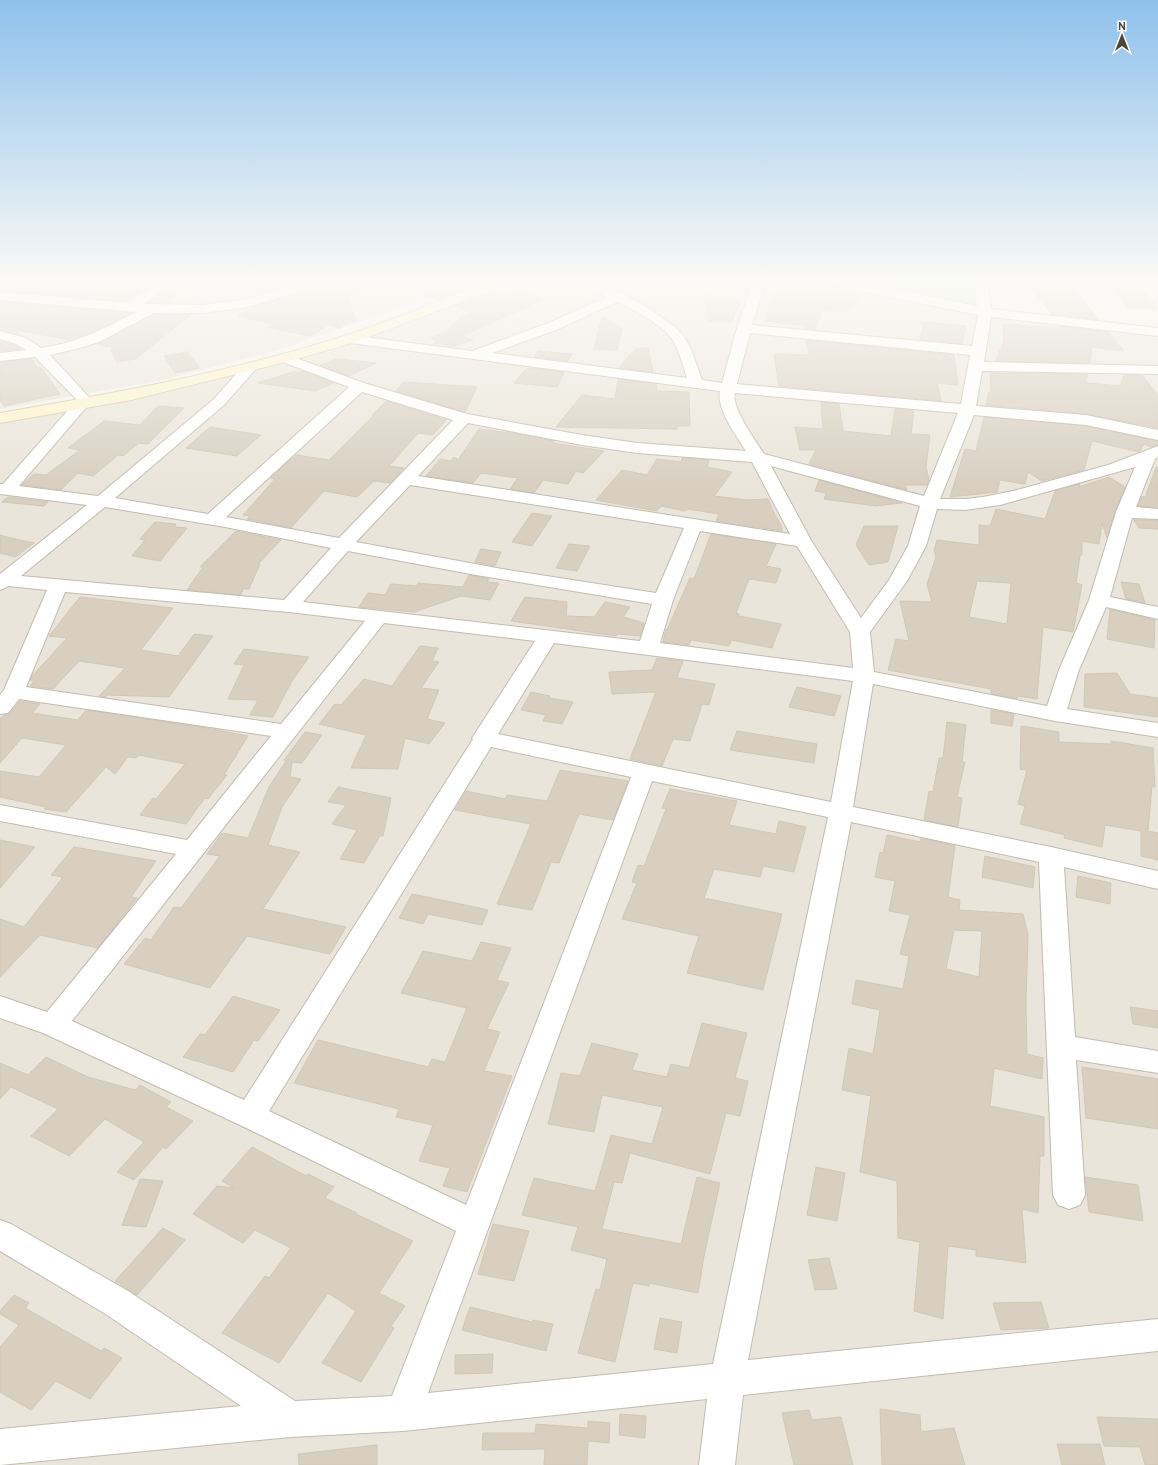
<svg xmlns="http://www.w3.org/2000/svg" width="1158" height="1465" font-family="Overpass,sans-serif">
	<style>
		.residential { fill: #eae5da }
		.green { fill: #d2eab5 }
		.building { fill: #d8cfc1; stroke: #d3c7b4; fill-rule: evenodd }
		.lines { fill: none; stroke-linecap: round; stroke-linejoin: round }
		.street-casing { stroke: #c2bbae; stroke-width: 2 }
		.secondary-casing { stroke: #d6c79b; stroke-width: 2 }
		.street { fill: #fff; fill-rule: evenodd }
		.secondary { fill: #fff3cd; fill-rule: evenodd }
	</style>
	<rect width="100%" height="100%" fill="#f6f3ec"/>
	<g class="residential">
		<path d="M0,281h477l-203,70 -112,29 -162,29z"/>
		<path d="M509,281h464l6,34 179,20v1130h-1158v-1041l151,-28 115,-29z"/>
	</g>
	<path class="green" d="M894,281h79l4,25 -84,-16z"/>
	<g class="building">
		<path d="M59,281h98l-29,20 -128,-10v-7l50,4z"/>
		<path d="M176,281h18l-30,22h-16z"/>
		<path d="M327,281h58l-38,17 9,21 -16,9 -12,-3 -19,11 -42,-9 10,-2 -39,-9 24,-12 63,-19z"/>
		<path d="M460,281l14,5 -35,14 -15,-6z"/>
		<path d="M795,281h31l2,4 36,9 -18,18 -24,-2 -7,20 -11,-2v-3l-40,-4 13,-31 17,2z"/>
		<path d="M1030,286h42l27,34 -48,-6z"/>
		<path d="M1112,286h27l19,23h-30z"/>
		<path d="M521,291l21,9 -79,36 10,4 -20,7 -9,-3h-10l3,-3 -6,-3 14,-5 15,-16 12,-4 -17,-7 36,-14 13,5z"/>
		<path d="M704,295l35,7 -7,20h-24z"/>
		<path d="M0,302l131,11 -30,15 -30,12 -54,-10 2,5 -19,-5z"/>
		<path d="M154,314l37,1 -56,44 -18,3 -6,-13 4,-1 -19,-4z"/>
		<path d="M602,317l20,11 -5,22 -23,-1z"/>
		<path d="M924,322l42,4 -4,18 -42,-4z"/>
		<path d="M1003,324l59,4 -2,-2 48,6 16,19 -32,-4 -2,16 -95,-2 9,-19z"/>
		<path d="M806,340l148,15 4,30 -21,-2 4,18 -162,-15 -5,-32 35,1z"/>
		<path d="M0,341l15,4 6,4 -21,2z"/>
		<path d="M636,348h12l5,24 -34,-4z"/>
		<path d="M538,351l34,3 -4,7 -33,-4z"/>
		<path d="M187,352l13,16 -25,5 -11,-17z"/>
		<path d="M32,359l5,9 2,-1 4,3 17,24 -56,12 -4,-6v-38z"/>
		<path d="M337,359l39,4 -27,13 -29,-11z"/>
		<path d="M530,368l34,4 -7,15 -43,-4 12,-14z"/>
		<path d="M296,371l1,2 5,-2 31,12 -18,8 -57,-8z"/>
		<path d="M990,373l98,1 -2,9 34,3 4,-11h18l16,20v33l-72,-14 -100,-9 3,-13h2z"/>
		<path d="M618,379l38,5 1,7 32,1 1,34h-13v3l-121,-2 26,-32 33,4z"/>
		<path d="M404,382l73,5 -12,25 -69,-21z"/>
		<path d="M386,401l60,19 -13,15 -15,-2 -29,33 15,2 -14,15 -16,-2 -17,16 -33,-6 -33,37 -44,-9 3,-3 -7,-1 32,-36 -5,-1 26,-23 33,5 45,-45h-2z"/>
		<path d="M821,402l18,2 4,27 48,5 4,-27 19,2 -3,23 19,1 -4,32 3,12 -2,6h-22l2,5 -98,-26 7,-14h-16l-5,-23 28,2z"/>
		<path d="M158,406l26,2 -36,36 -9,-1 -16,13 -5,-1 -25,21 -15,-3 -17,17 -39,-5 12,-11 12,1 34,-25 -12,-2 36,-27 36,4z"/>
		<path d="M984,417l102,9 72,15v4l-7,2 -7,-3 -5,8 -47,-11 -8,29 -42,11 -14,-9 -3,12 -25,-4 -3,12 -47,5 15,-48 11,2z"/>
		<path d="M210,427l51,8 -24,21 -51,-8z"/>
		<path d="M479,429l38,5 37,7 -1,2 51,8 -21,22 -7,-2 -8,13 -25,-4 -9,13 -24,-4 8,-11 -37,-5 -8,10 -47,-7 14,-17 11,2 3,-4 4,3z"/>
		<path d="M682,458l27,2 -2,7 25,5 -18,24 33,4 21,-1 7,16 7,12v4l-66,-10 3,-7 -31,-5 -3,2 -24,-5 -4,5 -61,-11 26,-30 25,5 10,-16 24,3z"/>
		<path d="M1156,467h2v40l-20,-1 4,-10 3,2z"/>
		<path d="M1109,477l16,10 -10,24 -8,27 -5,-15 -3,21 -17,-3v14h-2l-4,28 6,2 -9,47 -30,-5 -6,72 -20,-3v3l-26,-5v-5l-103,-19 8,-31 13,2 -9,-40 32,1 -5,-18 9,-27 -2,-7 3,-10 42,5v-20l11,1 6,-17 49,10 10,-28 25,-7 -1,3zM977,581l34,2 -4,41 -38,-7z"/>
		<path d="M819,480l83,23 -26,3 -52,-7 2,-6 -11,-2z"/>
		<path d="M8,497l40,5 -4,4 -42,-4z"/>
		<path d="M532,513l20,3 -20,30 -20,-4z"/>
		<path d="M1134,520h24v9l-19,-1z"/>
		<path d="M155,522l21,2 -2,3 13,1 -27,33 -28,-5 13,-16 -5,-1z"/>
		<path d="M864,526h34l-10,36 -19,3 -13,-20z"/>
		<path d="M236,531l45,9 -23,24h2l-11,25h-6l-2,6 -54,-5 16,-23h-3z"/>
		<path d="M711,534l65,10 -10,22 15,3 -5,14 -27,-4 -13,34 3,1v2l42,8 -9,24 -41,-8 -2,6 -38,-6 -2,5 -26,-3 3,-13 1,1 23,-52 4,1z"/>
		<path d="M0,535l11,3 23,5 -19,14 -15,-4z"/>
		<path d="M569,544l21,2 -13,25 -21,-3z"/>
		<path d="M481,549l20,3 -6,14 -20,-4z"/>
		<path d="M469,575l20,4 -2,3 12,1 -9,17 -29,-4 -47,16 -55,-5 9,-14 17,2 6,-11 26,2 1,-3 45,4z"/>
		<path d="M1121,582l18,2 6,19 -19,-4z"/>
		<path d="M80,597l93,11 -32,42 37,6 16,-22 19,2 -44,61 -62,-2 -1,2 -7,-1 26,-28 -46,-7 -26,28 -23,-3 4,-5 -4,-1 2,-4 35,-38 -18,-2z"/>
		<path d="M525,597l42,5 -1,14 28,1 11,-15 25,5 -7,10 21,6 -4,13 -22,-2 -2,2 -105,-15z"/>
		<path d="M1110,609l45,11 -1,28 -47,-9z"/>
		<path d="M420,646l18,2 -6,13 7,1 -18,26 18,2 -12,29 18,4 -16,21 -24,-6 -7,31 -47,-1 15,-33 -47,-11 16,-20 6,1 23,-26 28,7z"/>
		<path d="M244,649l65,8 -17,24 -19,36 -23,-2 8,-15 -30,-1 16,-34 -10,-1z"/>
		<path d="M657,658l26,3 -6,17 38,6 -6,21 -7,-1 -12,37 -17,-2 -11,27 -32,-7 26,-67 -44,2 -3,-22 43,-2z"/>
		<path d="M1117,673l13,21 28,4v19l-74,-10 1,-33z"/>
		<path d="M797,687l44,9 -7,20 -45,-9z"/>
		<path d="M531,692l19,4 -1,2 24,4 -11,22 -19,-3 3,-6 -25,-5z"/>
		<path d="M20,701l20,3 -8,9 46,7 8,-10 120,18 42,8 -24,39h3l-19,24 -3,-1 -19,26 -46,-9 13,-17 3,1 29,-35 -46,-9 -3,3 -8,-1 -13,17 -9,-7 -40,45 -22,-3 2,-2 -46,-10v-26l39,6 27,-32 -44,-7 -22,25v-44l4,-4 5,-1z"/>
		<path d="M991,710l23,4 -2,12 -21,-3z"/>
		<path d="M947,722l19,3 -4,37h3l-8,35 5,1 -4,29 -34,-7 5,-29 4,1 6,-34h4z"/>
		<path d="M1021,726l38,6v10l52,2v-3l42,7 2,39 -3,-1 -4,45 10,2v27l-17,-4v-25l-36,-6 -3,22 -38,-9 1,-3 -45,-11 5,-18 -7,-2 9,-34 -7,-1z"/>
		<path d="M737,731l80,13 -3,19 -84,-13z"/>
		<path d="M305,732l17,3 -20,28 -10,-1 -2,15 11,2 -19,28 -14,38 32,7 -37,57 83,18 -16,27 -83,-18 -37,52 -86,-24 21,-26 6,2 23,-33 7,1 39,-52 -13,-2 15,-21 26,5 21,-51 17,-26 -2,-1z"/>
		<path d="M560,770l68,11 -15,39 -34,-6 -20,49 -8,-1 -19,48 -35,-6 34,-80 -76,-14 11,-19 39,8 2,-4 40,6z"/>
		<path d="M338,787l53,11 -8,38h-3l-16,27 -24,-4 17,-29 -25,-6 14,-19 -18,-3z"/>
		<path d="M670,789l67,12 -8,24 47,9 3,-13 27,6 -12,45 -31,-6 -3,11 -46,-8 -10,29 78,16 -19,76 -76,-17 12,-37 -77,-17 15,-36 -5,-1 6,-17 6,1 22,-57 -4,-1z"/>
		<path d="M887,835l33,7 1,-4 34,8 -7,51 12,3 -1,10 64,4 5,21 -2,67 1,52 16,4 -1,21 -48,-11 -4,38 54,11v39h-4l-2,57 -16,-4 4,54 -50,-7v-6l-28,-4 -5,73 -29,-8 6,-69 -22,-4 -1,-57 -37,-9 11,-76 -29,-6 7,-42 24,6 7,-44 -28,-6 4,-24 47,9 6,-33 -9,-2 10,-39 -21,-4 6,-30 -20,-4 5,-25 3,1zM954,930l28,1 -3,46 -33,-8z"/>
		<path d="M0,840l35,7 -35,41z"/>
		<path d="M74,847l82,14 -25,36 6,1 -39,50 -58,-13 -40,42v-58l24,8 39,-50 -12,-2z"/>
		<path d="M985,856l50,11 -2,21 -51,-11z"/>
		<path d="M1078,876l33,7 -1,21 -34,-7z"/>
		<path d="M412,894l44,9 32,7 -6,15 -54,-11 -5,10 -24,-6z"/>
		<path d="M481,942l30,6 -14,32 12,3 -22,46 13,3 -16,39 28,5 -45,116 -24,-6 7,-18 -31,-7 14,-36 -37,-8 3,-8 -105,-26 24,-43 110,27 4,-8 13,3 22,-54 -66,-15 22,-42 49,10z"/>
		<path d="M233,996l47,14 -22,31 -4,-1 -21,32 -50,-15 17,-23 5,1z"/>
		<path d="M1130,1007l28,4v17l-25,-4z"/>
		<path d="M702,1023l45,10 -12,45 13,3 -8,35 -14,-3 -16,61 -80,-21 -8,30 -8,-1 -12,47 79,15 16,-67 23,6 -16,73 -6,37 -49,-10v3l-16,-3 -18,79 -37,-9 18,-64 4,1 7,-31 -36,-9 7,-23 -56,-12 12,-37 61,13 16,-56 41,9 11,-37 -61,-12 -8,37 -46,-8 13,-51 19,3 12,-33 46,11 -6,16 35,7 4,-13 18,4z"/>
		<path d="M46,1057l42,20 47,13 5,-5 31,17 -5,5 27,14 -27,28 -3,-2 -29,33 -17,-8 27,-30 -39,-23 -36,37 -38,-20 27,-27 -47,-22 -11,12v-36l28,12z"/>
		<path d="M1082,1067l76,12v50l-72,-11z"/>
		<path d="M252,1147l54,29 2,-2 26,13 -9,11 32,15 -1,1 57,27 -34,52 26,13 -14,20 3,2 -33,54 -39,-19 34,-52 -28,-18 -49,70 -57,-30 43,-57 4,2 22,-30 -36,-18 -12,13 -50,-29 24,-28 17,2 -12,-7z"/>
		<path d="M816,1167l29,6 -8,48 -30,-6z"/>
		<path d="M1085,1177l53,8 5,36 -54,-9z"/>
		<path d="M140,1179l23,2 -17,46 -24,-2z"/>
		<path d="M493,1224l36,7 -15,50 -36,-7z"/>
		<path d="M163,1228l22,12 -48,55 -22,-14z"/>
		<path d="M829,1258l8,31 -22,1 -7,-30z"/>
		<path d="M14,1295l15,8 -4,5 76,43 3,-3 18,10 -32,41 -34,-18 -25,29 -31,-18v-45l19,-22 -19,-11v-3z"/>
		<path d="M1041,1302l8,26 -48,2 -8,-27z"/>
		<path d="M470,1307l62,15 1,-2 20,4 -7,27 -84,-21z"/>
		<path d="M660,1318l22,4 -5,31 -23,-4z"/>
		<path d="M493,1354l-1,19 -37,1v-19z"/>
		<path d="M880,1409l40,6 1,17 33,-4 11,37h-83z"/>
		<path d="M809,1410l3,10 29,-3 12,48h-59l-12,-52z"/>
		<path d="M620,1414l26,2 -1,22 -26,-3z"/>
		<path d="M1097,1417l61,2v46h-13l-5,-18 -36,-1z"/>
		<path d="M588,1421l22,2 -1,20 -21,-2 -1,24h-43l1,-16 -63,1 1,-17h52l1,-9 52,4z"/>
		<path d="M1057,1444h43l5,21h-43z"/>
		<path d="M377,1445v20h-78l-1,-11z"/>
	</g>
	<g class="lines">
		<defs>
			<path id="street" d="M160,281h15l-31,23 57,1 42,-5 62,-19h21l-1,3 -81,24 -43,5h-47l-55,29 -23,7 -26,6 36,39 3,3 -4,3 4,4 -70,82 79,10 116,-97 31,-35 5,-1 5,1 2,3 -2,3 -31,35 -109,93 93,16 141,-127 -69,-26 -2,-3 2,-3 5,-1 79,29 103,31 115,21 55,8 109,8c-9,-14 -30,-42 -26,-60l-370,-48 -5,-1 -2,-3 2,-3 5,-1 122,16 74,-27 61,-27 -29,-13 -1,-3h17l29,13 30,17 22,16 8,8 8,14 11,31 20,3 15,-55 16,-47h13l-14,44 220,21 6,-31 -145,-30 -5,-1 -1,-3h27l123,25 -3,-25h13l4,28 167,19v8l-167,-19 -7,45 174,4v8l-176,-3 -6,35 110,9 72,15v10l-72,-15 -112,-10 -34,84h25l18,-2 30,-6 95,-26 50,-19v11l-3,2 -19,48 22,2v10l-26,-1 -22,79 48,10v12l-52,-12 -27,63 -12,39 91,14v14l-103,-16 -182,-37 -20,123 198,40 107,24v18l-94,-22 11,170 83,14v22l-82,-13 9,135 -5,10 -11,4 -11,-4 -5,-10 -14,-333 -188,-40 -103,538 410,-41v32l-415,44 -8,70h-36l8,-66 -304,32 -112,6 -291,28v-36l241,-23 -137,-93 -104,-62v-31l11,4 117,67 167,110 97,-5 64,-165 -216,-106 -197,-92 -43,-15v-22l47,16 129,-158 -176,-33v-16l187,35 84,-104 -252,-37 -11,14 -8,1v-19l4,-5 43,-100 -38,-4 -9,4v-16l87,-69 -87,-11v-10h3l74,-84 -42,-43 -35,4v-8l26,-3 -10,-6 -16,-5v-8l26,7 15,10c39,-6 62,-19 95,-36l-136,-12v-8l128,11zM617,302c19,10 45,21 57,40 6,11 9,24 13,36l-195,-25 64,-23zM750,333l220,22 -9,49 -224,-20zM362,392l91,28 -114,118 -113,-21zM735,393l223,20 -34,83 -160,-42c-8,-13 -33,-46 -29,-61zM468,423l114,22 55,8 115,9 38,72 -372,-58zM771,466l149,40 -12,40 -19,34 -28,38 -49,-76zM1135,467l-19,45 -27,88 -30,70 -12,36 -173,-34 -4,-40 37,-51 19,-35 11,-37 28,1 35,-5zM410,485l274,43 -28,65 -154,-24 -146,-27zM105,507l120,20 106,21 -47,52 -263,-24zM700,531l97,15 53,86 3,36 -193,-25 13,-43zM348,551l128,24 176,29 -12,37 -337,-39zM65,592l224,20 76,9 -84,103 -255,-37zM384,623l151,18 -63,97 1,1 -229,361 -172,-79zM554,643l299,38 -22,121 -333,-68zM491,747l140,30 -165,428 -197,-94zM652,781l176,36 -115,547 -285,29z"/>
			<path id="secondary" d="M491,281h19l-1,3 -154,58 -65,19 -159,39 -131,23v-10c116,-20 232,-41 344,-77 50,-16 98,-36 147,-55z"/>
		</defs>
		<use href="#street" class="street-casing"/>
		<use href="#secondary" class="secondary-casing"/>
		<use href="#street" class="street"/>
		<use href="#secondary" class="secondary"/>
	</g>
	<linearGradient id="sky" x2="0" y2="1"><stop stop-color="#8fc1ec"/><stop offset="0.58" stop-color="#fbfaf6"/><stop offset="1" stop-color="#fbfaf6" stop-opacity="0"/></linearGradient>
	<rect width="1158" height="486" fill="url(#sky)"/>
	<g transform="translate(1122 36)" stroke="#ffffff" stroke-width="3" paint-order="stroke">
	<path d="M0-3L7 15L0 10L-7 15Z" fill="#4b4439"/>
	<text y="-6" font-size="11" font-weight="bold" text-anchor="middle" fill="#4b4439">N</text>
	</g>
</svg>
